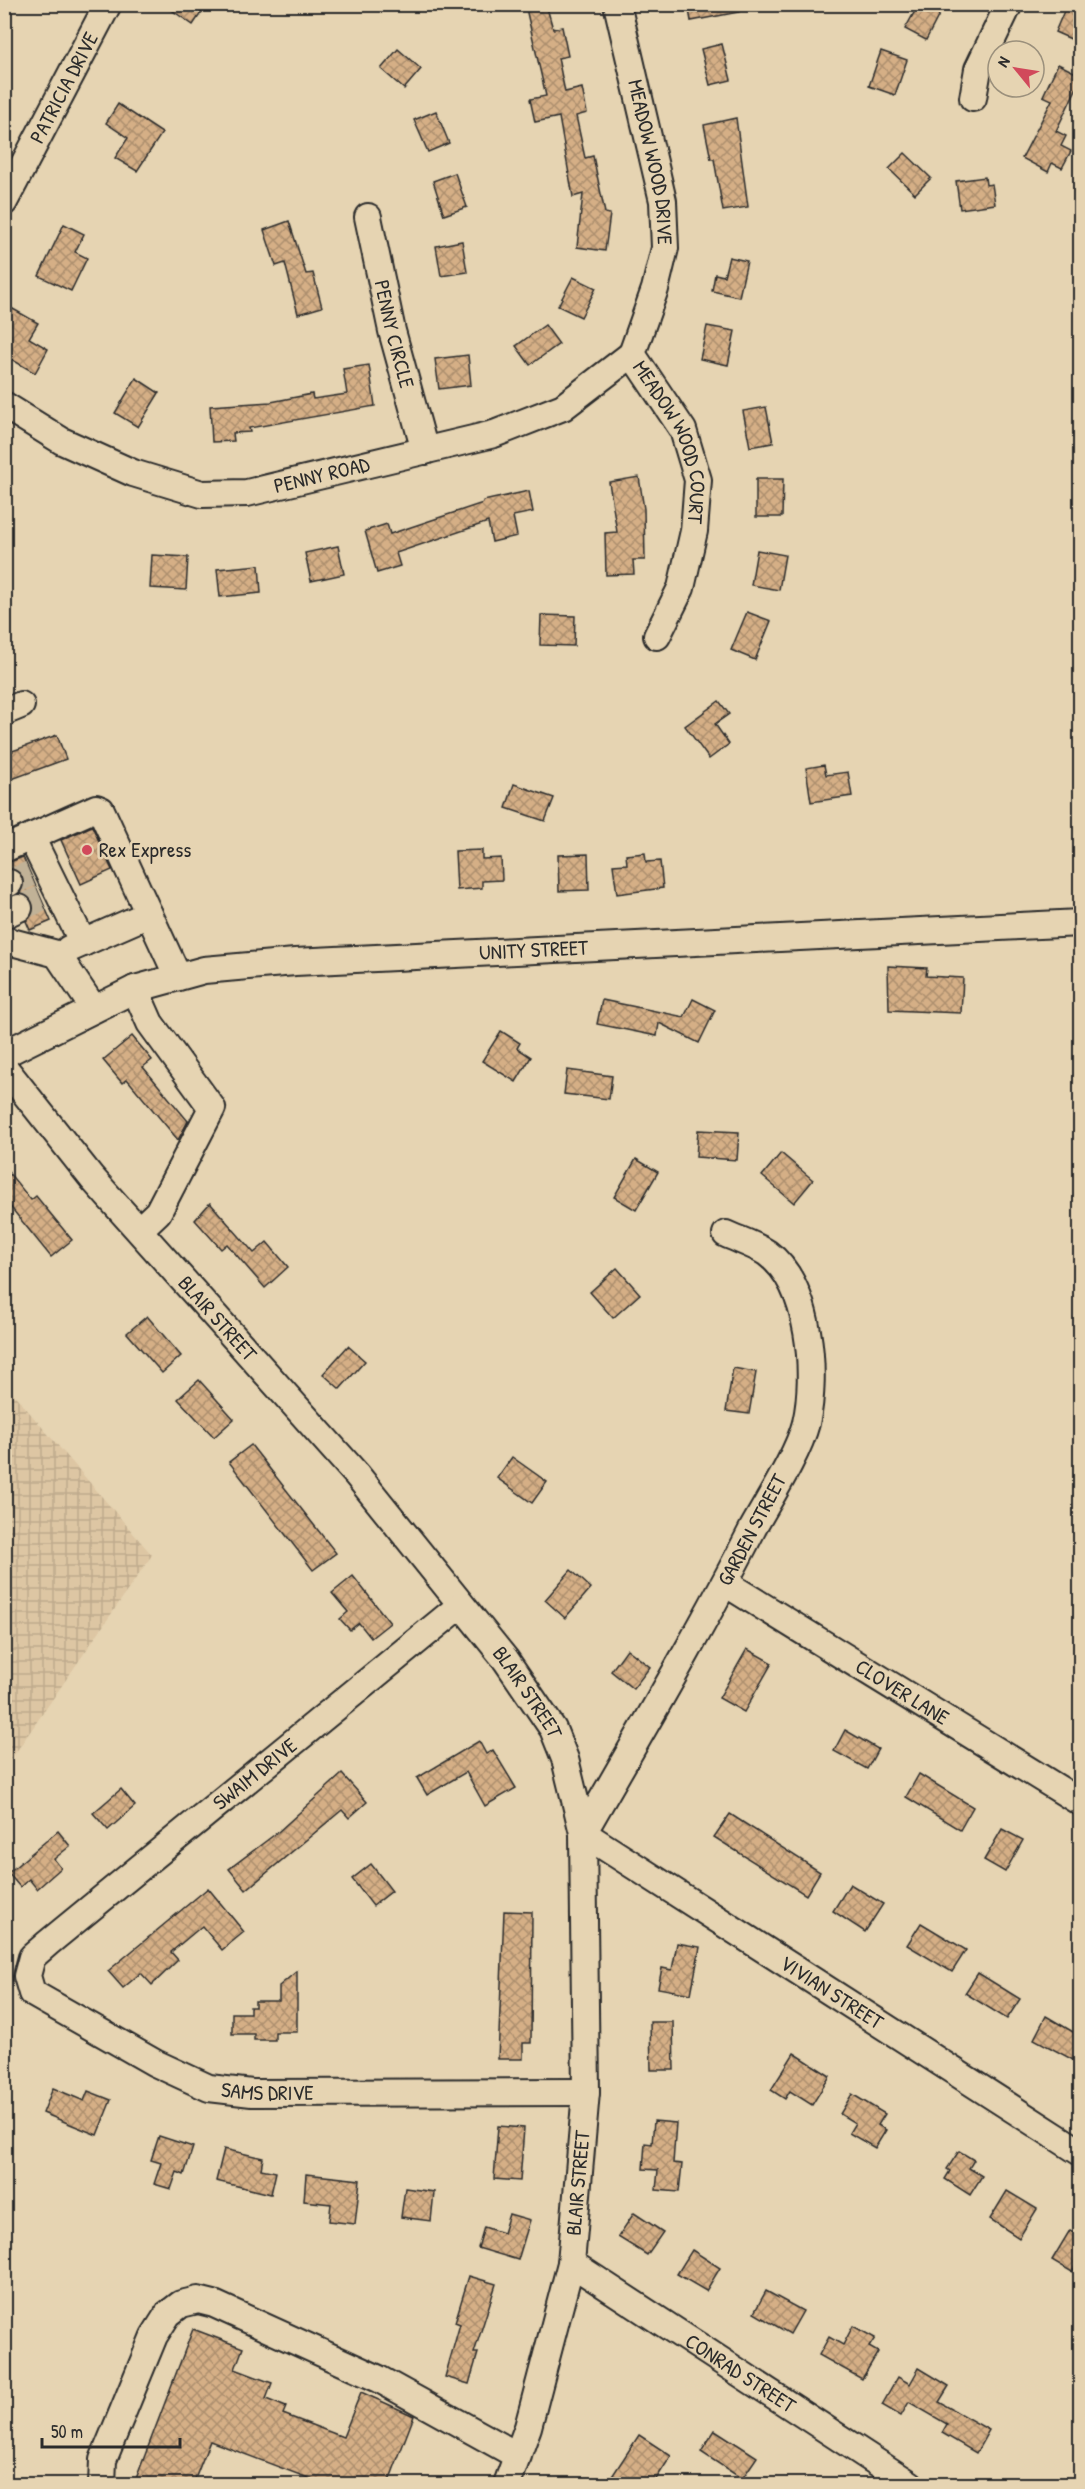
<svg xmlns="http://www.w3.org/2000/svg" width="1085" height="2489" font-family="'Patrick Hand',sans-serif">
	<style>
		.industrial { fill: url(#industrial-grid) }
		.building { fill: url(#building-cross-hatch); stroke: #2b2b2b; stroke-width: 1.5 }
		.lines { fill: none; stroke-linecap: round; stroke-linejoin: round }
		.minor-tunnel { stroke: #c1b297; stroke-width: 26; stroke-dasharray: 26 13; stroke-linecap: butt }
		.minor-casing { stroke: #2b2b2b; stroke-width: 30 }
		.minor { stroke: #e6d4b2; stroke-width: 26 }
		.poi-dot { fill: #d1495b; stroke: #e6d4b2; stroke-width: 2 }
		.labels { text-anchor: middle; stroke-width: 5; stroke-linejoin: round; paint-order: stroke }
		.street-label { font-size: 21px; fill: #2b2b2b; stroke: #e6d4b2 }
		.poi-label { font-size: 21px; fill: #2b2b2b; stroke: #e6d4b2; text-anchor: start }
	</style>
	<defs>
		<pattern id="industrial-grid" width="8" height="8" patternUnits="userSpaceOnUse" patternTransform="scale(1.5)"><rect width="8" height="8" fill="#ddc6a3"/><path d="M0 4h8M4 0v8" fill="none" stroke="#beaa8c"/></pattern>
		<pattern id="building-cross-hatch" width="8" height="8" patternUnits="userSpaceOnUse" patternTransform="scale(1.5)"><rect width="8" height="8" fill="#d5af86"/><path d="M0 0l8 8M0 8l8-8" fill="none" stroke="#ad8f6e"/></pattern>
	</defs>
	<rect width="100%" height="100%" fill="#e6d4b2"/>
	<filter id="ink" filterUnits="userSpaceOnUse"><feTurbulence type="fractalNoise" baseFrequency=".0167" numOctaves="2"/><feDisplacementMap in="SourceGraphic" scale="12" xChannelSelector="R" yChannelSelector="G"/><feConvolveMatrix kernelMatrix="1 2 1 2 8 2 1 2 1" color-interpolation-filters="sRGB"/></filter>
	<g filter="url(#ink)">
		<path class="industrial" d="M5,1384l147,171 -147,213z"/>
		<g class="building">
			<path d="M163,4h44l-14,21z"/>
			<path d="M525,4h21l7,25 9,-2 6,29 -10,2 7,34 17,-4 5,25 -11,3 9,42 8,-2 12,57 5,1 -5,37 -28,-4 6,-53 -10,3 -14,-80 -24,5 -5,-23 16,-3z"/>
			<path d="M688,4h50l1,8 -48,9z"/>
			<path d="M919,4h15l8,5 -16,31 -21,-11z"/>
			<path d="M1067,4h13v39l-25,-11z"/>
			<path d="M722,44l9,36 -21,5 -9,-36z"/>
			<path d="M398,49l23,20 -17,20 -23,-20z"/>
			<path d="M881,51l26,9 -12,35 -26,-9z"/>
			<path d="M1058,64l22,11v6l-24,50 10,5 -5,10 10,5 -9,17 -10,-5 -4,9 -26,-14 30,-58 -9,-4z"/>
			<path d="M118,104l44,29 -25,38 -22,-13 13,-20 -22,-15z"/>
			<path d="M436,111l13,32 -21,9 -14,-32z"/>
			<path d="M736,118l12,89 -25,4 -9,-52h-3l-7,-34z"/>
			<path d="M905,153l26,25 -16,16 -26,-25z"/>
			<path d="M455,173l12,34 -23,8 -11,-34z"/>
			<path d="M985,177l1,8 6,-1 3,20 -35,5 -4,-28z"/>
			<path d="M289,221l17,53 7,-1 9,34 -24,7 -13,-51 -9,3 -12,-36z"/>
			<path d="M64,224l20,10 -9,18 12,6 -16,33 -32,-15z"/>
			<path d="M462,241l5,31 -26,4 -5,-30z"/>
			<path d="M729,257l18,4 -8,36 -27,-6 3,-17 9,2z"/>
			<path d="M573,277l23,11 -15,29 -23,-11z"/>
			<path d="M4,304l34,19 -9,15 19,11 -13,24 -31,-18z"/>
			<path d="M545,325l14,19 -29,21 -14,-19z"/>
			<path d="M707,326l28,5 -7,34 -28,-6z"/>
			<path d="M468,355l3,30 -32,4 -4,-30z"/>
			<path d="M369,365l6,41 -126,22 1,4 -17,1 1,8 -22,1 -2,-36 61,-4 41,-8 1,5 34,-5 -4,-25z"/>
			<path d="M136,378l23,15 -21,34 -23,-14z"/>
			<path d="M766,407l7,36 -23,4 -7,-36z"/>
			<path d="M639,477l5,32 1,51h-12l1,14 -28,1 -1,-42 12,-1 -8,-50z"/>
			<path d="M756,479h27l-1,38h-26z"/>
			<path d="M529,491l4,21 -20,4 4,20 -25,6 -4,-20 -92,31 4,13 -23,7 -12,-42 22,-7 3,10 93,-31v-2z"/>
			<path d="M338,546l6,28 -33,7 -6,-28z"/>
			<path d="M757,550l28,5 -6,35 -28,-5z"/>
			<path d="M152,555l36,2 -2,33 -36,-2z"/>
			<path d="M259,565l2,28 -41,4 -3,-28z"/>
			<path d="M747,612l24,9 -16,39 -24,-10z"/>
			<path d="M541,615l34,1 -1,30 -34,-1z"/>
			<path d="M719,701l10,13 -14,10 14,20 -20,15 -24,-33z"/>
			<path d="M57,735l9,24 -62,23v-28z"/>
			<path d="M824,765l2,10 22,-3 4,24 -41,6 -5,-34z"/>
			<path d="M514,784l40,14 -9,23 -39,-13z"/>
			<path d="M92,826l20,44 -31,14 -20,-44z"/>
			<path d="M482,850v9l19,-1 1,22 -20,1v7l-25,2 -2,-39z"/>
			<path d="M645,853l1,9 14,-1 3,27 -46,6 -4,-29 14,-1 -1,-9z"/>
			<path d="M588,854l1,36 -30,1 -1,-36z"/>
			<path d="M23,857l28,64 -21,9 -4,-9 8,-12 -6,-13 -8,-3 4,-7 -1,-9 -5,-6 -14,-2v-5z"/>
			<path d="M888,966l39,2 -1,8 37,2 -2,35 -72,-3z"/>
			<path d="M693,999l22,11 -16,33 -40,-20 -2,13 -60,-12 5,-24 82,17z"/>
			<path d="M501,1031l19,12 -3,5 14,9 -15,25 -34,-21z"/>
			<path d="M132,1036l20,24 -9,7 45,54 -10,19 -51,-61 -5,4 -19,-23z"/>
			<path d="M567,1070l45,6 -3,23 -45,-5z"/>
			<path d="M698,1130l41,2 -2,28 -41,-3z"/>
			<path d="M781,1153l32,27 -19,23 -32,-27z"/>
			<path d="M636,1159l22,13 -22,38 -22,-13z"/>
			<path d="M4,1167l27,33 5,-4 36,44 -21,17 -47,-58z"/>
			<path d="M210,1203l44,50 13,-11 21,25 -23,21 -38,-44 -6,5 -26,-29z"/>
			<path d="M617,1268l23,26 -27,24 -23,-26z"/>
			<path d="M147,1316l34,40 -19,17 -35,-40z"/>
			<path d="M348,1346l17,15 -25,28 -17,-15z"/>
			<path d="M733,1368l23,4 -7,42 -23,-3z"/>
			<path d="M199,1380l35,39 -20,18 -36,-38z"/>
			<path d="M251,1445l85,108 -23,17 -84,-108z"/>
			<path d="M512,1457l35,25 -15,21 -35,-25z"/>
			<path d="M571,1570l20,18 -26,30 -20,-18z"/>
			<path d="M353,1576l37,47 -19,15 -12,-15 -9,7 -10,-11 8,-7 -16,-19z"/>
			<path d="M627,1649l23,18 -17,22 -22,-18z"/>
			<path d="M747,1649l25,14 -28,49 -25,-14z"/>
			<path d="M845,1730l33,19 -11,20 -33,-18z"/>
			<path d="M479,1741l7,13 7,-4 23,38 -31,18 -19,-34 -39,23 -10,-17z"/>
			<path d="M342,1774l25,28 -18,16 -7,-8 -96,80 -17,-21 49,-37z"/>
			<path d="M919,1774l54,33 -13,23 -54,-33z"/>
			<path d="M121,1789l14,17 -27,24 -15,-17z"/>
			<path d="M730,1814l90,58 -14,23 -92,-58z"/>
			<path d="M1002,1829l21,11 -18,32 -21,-12z"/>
			<path d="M58,1831l12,15 -16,13 7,9 -24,21 -8,-10 -9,8 -12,-14z"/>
			<path d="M371,1864l21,27 -19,15 -21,-27z"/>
			<path d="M850,1884l33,20 -18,28 -32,-21z"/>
			<path d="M208,1888l36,44 -22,18 -20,-24 -31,26 7,8 -26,25 -11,-12 -18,15 -15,-17z"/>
			<path d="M504,1911l28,1 -1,131h-8v16h-25z"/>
			<path d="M921,1923l45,27 -14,22 -45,-27z"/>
			<path d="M677,1943l23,4 -9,47 -33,-6 4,-20 10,2z"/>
			<path d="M297,1971v61h-22v8h-21v-6h-22v-21h18v-6h5v-6h24v-15z"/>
			<path d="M978,1973l42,26 -13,20 -42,-26z"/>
			<path d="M1046,2016l34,20v15l-5,10 -41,-22z"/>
			<path d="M650,2022h23l1,48h-23z"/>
			<path d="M794,2053l36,23 -18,29 -22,-14 -5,8 -14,-9z"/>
			<path d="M53,2088l31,13 4,-10 23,9 -14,35 -54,-22z"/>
			<path d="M852,2094l33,20 -7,11 8,5 -11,18 -26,-15 6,-10 -15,-9z"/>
			<path d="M654,2121l22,2 -3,40 9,1 -3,28 -23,-2 2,-20 -15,-1 2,-26 7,1z"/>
			<path d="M498,2126l26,2 -4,53 -26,-2z"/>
			<path d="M159,2136l34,11 -9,28 -7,-3 -6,17 -17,-5 7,-21 -10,-3z"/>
			<path d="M224,2149l39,9 -2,11 15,3 -5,22 -55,-13z"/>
			<path d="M959,2151l15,9 -5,8 13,8 -12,19 -25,-16 5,-8 -3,-2z"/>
			<path d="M306,2174l54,6 -5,44 -26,-3 2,-17 -27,-3z"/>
			<path d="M405,2188l29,4 -3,29 -30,-4z"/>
			<path d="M1007,2191l30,18 -18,29 -29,-19z"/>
			<path d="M634,2213l29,19 -16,23 -29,-18z"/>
			<path d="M509,2214l21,6 -12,40 -40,-12 6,-21 19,6z"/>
			<path d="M1070,2230l10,6v21l-8,15 -20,-12z"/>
			<path d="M692,2250l28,18 -14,23 -29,-17z"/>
			<path d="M469,2276l27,8 -22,69h4l-9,31 -24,-7 15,-53 -5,-2z"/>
			<path d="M766,2291l37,20 -13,23 -36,-21z"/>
			<path d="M853,2326l22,12 -6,9 9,5 -16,27 -43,-24 10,-18 14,8z"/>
			<path d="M193,2329l50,19 -8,21 37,14 -6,16 20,8 -3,7 60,23 18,-45 53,24 -26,68h-64l-114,-43 -17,43h-59z"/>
			<path d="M919,2368l30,18 -10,16 50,28 -13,23 -34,-20 5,-9 -38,-22 -8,14 -19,-11 16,-28 12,7z"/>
			<path d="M715,2430l42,27 -15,22 -41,-27z"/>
			<path d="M639,2435l32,21 -18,28h-46z"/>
		</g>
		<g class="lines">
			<g class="minor-tunnel">
				<path d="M9,883l21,-9"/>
				<path d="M19,908l22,-9"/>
			</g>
			<defs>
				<g id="minor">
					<path id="s1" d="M617,4l46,197 2,47 -10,41 -23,65"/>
					<path d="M973,98l5,-29 31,-65"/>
					<path id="s2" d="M4,202l104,-198"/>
					<path id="s3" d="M368,217l24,114 33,120"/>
					<path id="s4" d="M632,354l51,76 15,50 -4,51 -13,57 -24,48"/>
					<path id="s5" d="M4,405l58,36 71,32 69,21 45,-1 247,-59 69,-27 69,-53"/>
					<path d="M4,712l17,-7"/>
					<path d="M31,837l52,106"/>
					<path d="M4,849l92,-41 5,2 77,167"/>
					<path d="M4,885l5,-2"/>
					<path d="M4,915l15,-7"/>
					<path d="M4,940l53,14 37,55"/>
					<path d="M69,949l80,-35"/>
					<path d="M135,989l15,34 62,85 -54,104 -19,18"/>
					<path id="s6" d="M4,1054l131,-65 69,-19 91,-8 785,-39"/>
					<path id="s7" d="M4,1067l88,111 265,297 149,185 47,69 12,30 18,74 3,259 -15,171 -43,164 -21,57"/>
					<path id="s8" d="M726,1234c13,6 29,11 41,19 44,32 50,122 39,170 -8,31 -37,76 -53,105 -53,104 -112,204 -170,305l497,319"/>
					<path id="s9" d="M725,1583l355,219"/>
					<path id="s10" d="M461,1605l-413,338 -16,14 -5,19 5,17 123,70 54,25 43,5 334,-1"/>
					<path id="s11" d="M571,2263l339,221"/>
					<path d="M102,2484l1,-24 51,-124 14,-22 13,-10 17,-4 16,4 165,75 139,77"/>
				</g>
			</defs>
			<use href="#minor" class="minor-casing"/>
			<use href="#minor" class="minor"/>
		</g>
	</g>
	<circle class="poi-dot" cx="87" cy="850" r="6"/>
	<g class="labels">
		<g class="street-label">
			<text dy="7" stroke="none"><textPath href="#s2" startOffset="129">PATRICIA DRIVE</textPath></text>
			<text dy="7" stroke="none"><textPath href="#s1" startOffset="162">MEADOW WOOD DRIVE</textPath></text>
			<text dy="7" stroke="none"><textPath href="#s3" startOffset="120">PENNY CIRCLE</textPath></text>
			<text dy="7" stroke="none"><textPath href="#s4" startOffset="99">MEADOW WOOD COURT</textPath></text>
			<text dy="7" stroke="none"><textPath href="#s5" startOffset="340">PENNY ROAD</textPath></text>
			<text dy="7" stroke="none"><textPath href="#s6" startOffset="548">UNITY STREET</textPath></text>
			<text dy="7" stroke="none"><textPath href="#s7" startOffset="330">BLAIR STREET</textPath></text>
			<text transform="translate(752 1530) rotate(-62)" y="7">GARDEN STREET</text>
			<text dy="7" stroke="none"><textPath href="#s9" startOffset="208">CLOVER LANE</textPath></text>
			<text dy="7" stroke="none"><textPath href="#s7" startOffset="816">BLAIR STREET</textPath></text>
			<text transform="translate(255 1774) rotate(-39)" y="7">SWAIM DRIVE</text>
			<text dy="7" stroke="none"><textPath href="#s8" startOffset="990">VIVIAN STREET</textPath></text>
			<text dy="7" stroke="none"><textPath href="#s10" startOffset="852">SAMS DRIVE</textPath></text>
			<text transform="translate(578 2183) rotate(-85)" y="7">BLAIR STREET</text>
			<text dy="7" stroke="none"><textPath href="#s11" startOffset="202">CONRAD STREET</textPath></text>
		</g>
		<g class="poi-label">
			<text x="99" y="857">Rex Express</text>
		</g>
	</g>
	<rect width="1085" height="2489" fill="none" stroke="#e6d4b2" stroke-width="24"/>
	<rect x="12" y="12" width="1061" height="2465" fill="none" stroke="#2b2b2b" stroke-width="2" filter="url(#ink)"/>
	<g transform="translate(1016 69) rotate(300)"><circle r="28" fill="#e6d4b2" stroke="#9b907c" stroke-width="1.5"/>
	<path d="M0-4.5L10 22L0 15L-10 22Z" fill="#d1495b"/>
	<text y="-9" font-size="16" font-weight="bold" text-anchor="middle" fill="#2b2b2b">N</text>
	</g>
	<path d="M42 2438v9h138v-9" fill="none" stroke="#2b2b2b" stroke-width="3"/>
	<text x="51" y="2438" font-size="18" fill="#2b2b2b" stroke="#e6d4b2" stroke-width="4.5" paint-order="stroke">50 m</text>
</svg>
